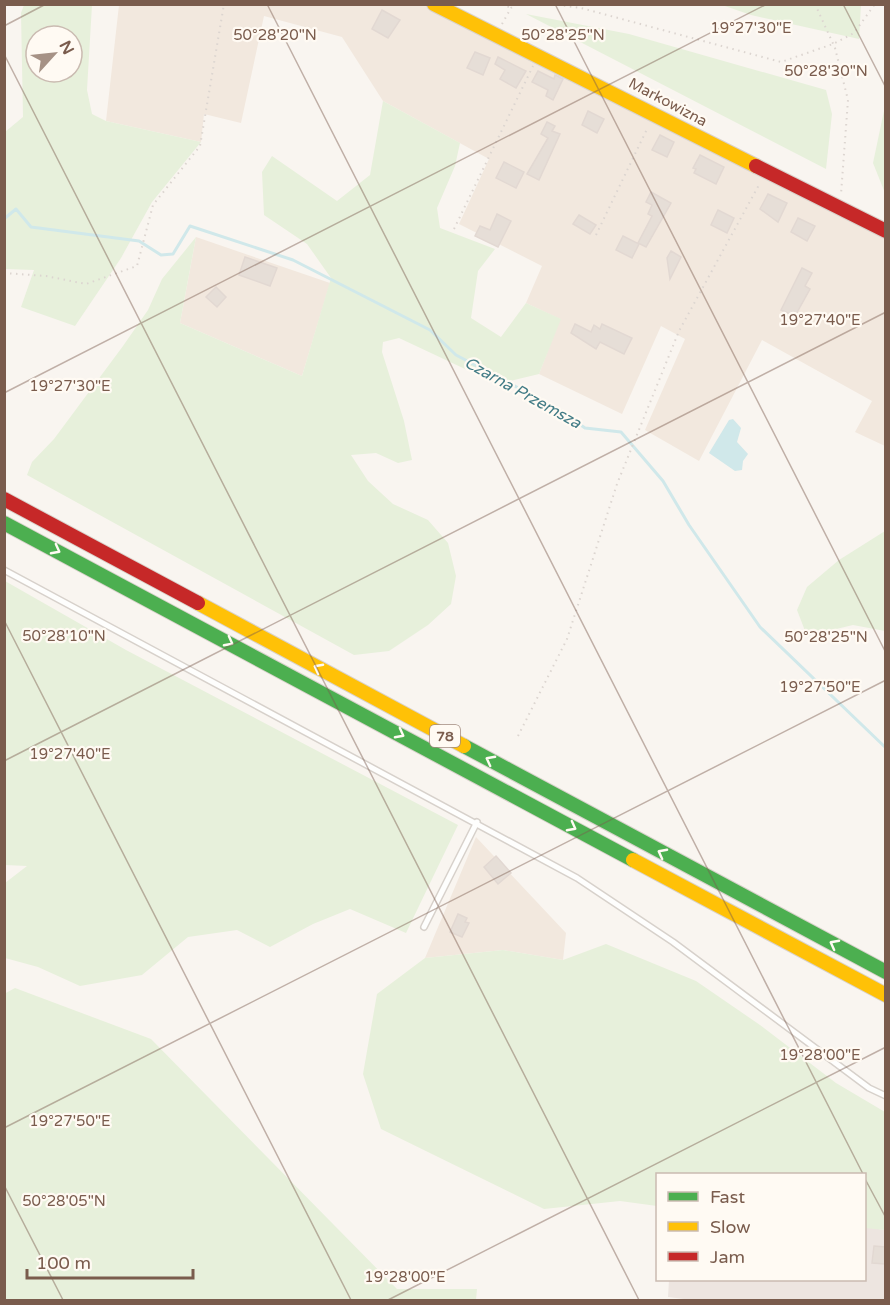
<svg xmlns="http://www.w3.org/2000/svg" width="890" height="1305" font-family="'Varela Round',sans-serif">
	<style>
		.residential { fill: #f2e8de }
		.industrial { fill: #ede5e0 }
		.green { fill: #e7f0db; fill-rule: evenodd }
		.water { fill: #d0e8ea }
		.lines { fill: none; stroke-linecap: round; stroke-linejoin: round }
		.stream { stroke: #d0e8ea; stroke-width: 3 }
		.building { fill: #e6ded7; stroke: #e2d8d2; stroke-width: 1.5 }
		.lane-casing { stroke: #d7d1cb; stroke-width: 8 }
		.fast-casing { stroke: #d9d2cb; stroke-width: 16 }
		.slow-casing { stroke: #d9d2cb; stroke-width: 16 }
		.jam-casing { stroke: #d9d2cb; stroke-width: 16 }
		.path { stroke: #dcd5d0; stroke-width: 2; stroke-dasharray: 1.5 4.5; stroke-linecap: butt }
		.lane { stroke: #fefefd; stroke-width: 5 }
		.fast { stroke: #4caf50; stroke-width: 14 }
		.slow { stroke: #ffc107; stroke-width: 14 }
		.jam { stroke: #c62828; stroke-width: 14 }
		.oneway { stroke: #fffaf3 }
		.ticks { fill: none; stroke: #7a5c4d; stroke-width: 1.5; stroke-opacity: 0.45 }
		.labels { text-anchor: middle; stroke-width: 4.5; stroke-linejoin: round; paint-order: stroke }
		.shield { fill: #fffaf3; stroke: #a28b7f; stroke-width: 1.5 }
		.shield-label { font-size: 14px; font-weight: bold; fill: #7a5c4d }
		.street-label { font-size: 15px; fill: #7a5c4d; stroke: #fffaf3 }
		.water-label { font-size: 16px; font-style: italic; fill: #437c86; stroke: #fffaf3 }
		.ticks-label { font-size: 15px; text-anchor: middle; fill: #7a5c4d; stroke: #fffaf3; stroke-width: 4.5; stroke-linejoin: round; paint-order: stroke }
	</style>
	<rect width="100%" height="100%" fill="#f9f5f0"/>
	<g class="residential">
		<path d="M119,5h309l457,230v211l-30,-14 17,-31 -110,-61 -63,121 -54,-31 40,-91 -24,-13 -39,88 -83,-40 21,-55 -34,-16 16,-37 -83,-42 30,-65 -106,-58 -41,-64 -78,-21 -23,107 -37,-9 -3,28 -95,-21z"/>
		<path d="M196,237l134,46 -28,93 -122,-53z"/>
		<path d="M476,837l90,96 -3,27 -60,-10 -78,8z"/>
	</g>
	<path class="industrial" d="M865,1227l20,3v70h-193l-24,-3 1,-17h195z"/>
	<g class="green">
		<path d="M24,5h68l-5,85 5,24 14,7 95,21 -49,60 -31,56 -46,68 -54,-19 13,-37 -29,-1v-137l18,-15 -2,-104zM36,36h36v36h-36z"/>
		<path d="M722,5h139l-2,34 -108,-24z"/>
		<path d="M526,14l103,20 197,56 6,24 -6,55z"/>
		<path d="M383,101l77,42 -5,23 -18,42 3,20 55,21 -17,22 -7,47 30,19 25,-34 35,16 -22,55 -42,10 -98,-46 -16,4 -1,10 22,69 8,39 -14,3 -22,-10 -25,2 17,26 25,23 35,16 20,23 8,33 -5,28 -23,21 -39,26 -35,4 -327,-180 5,-13 22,-23 69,-93 25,-36 14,-31 34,-42 -16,86 122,53 29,-98 -24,-34 -43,-29 -2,-43 10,-16 65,45 33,-26z"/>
		<path d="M885,106v87l-12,-30z"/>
		<path d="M885,531v100l-32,-6 -46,11 -10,-26 10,-23 32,-27z"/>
		<path d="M5,581l121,69 332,175 -52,108 -56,-24 -37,15 -43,23 -33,-17 -49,7 -46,38 -62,11 -42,-19 -33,-9v-75l22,-17 -22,-1z"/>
		<path d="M606,944l90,37 64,44 76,58 49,29v118l-20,-2 -1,-54h-206l-1,32 -37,-5 -76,8 -163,-80 -18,-55 14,-80 48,-36 78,-8 60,10z"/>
		<path d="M15,988l136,51 246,250h80l-1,11h-471l-1,-306z"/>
	</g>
	<path class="water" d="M733,419l8,9 -4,14 11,12 -5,7 -1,9 -7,1 -26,-18 20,-33z"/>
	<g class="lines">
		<path class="stream" d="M4,219l12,-10 15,18 108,14 22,14 12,-1 17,-28 103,34 137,70 26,25 102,54 27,19 36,4 42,49 26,44 71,102 126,121"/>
	</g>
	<g class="building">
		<path d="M382,10l18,10 -12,18 -16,-9z"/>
		<path d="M475,52l15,6 -7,17 -16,-7z"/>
		<path d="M498,57l28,14 -10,17 -16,-9 5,-9 -10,-6z"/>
		<path d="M538,71l16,8 1,-4 8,4 -10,21 -7,-4 2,-6 -16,-8z"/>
		<path d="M588,111l16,8 -7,14 -15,-8z"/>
		<path d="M547,122l8,4 -3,5 8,3 -21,46 -12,-6 21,-36 -7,-4z"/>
		<path d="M660,135l14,7 -7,15 -15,-7z"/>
		<path d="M700,155l24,12 -8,17 -22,-11 2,-4 -3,-1z"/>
		<path d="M504,162l20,10 -8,16 -20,-10z"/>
		<path d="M651,192l20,11 -25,44 -8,-4 14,-27 -4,-2 4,-9 -6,-3z"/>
		<path d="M768,194l19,9 -9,19 -18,-13z"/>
		<path d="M718,210l16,8 -7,15 -16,-8z"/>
		<path d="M497,214l14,7 -13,26 -23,-11 5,-10 10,4z"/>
		<path d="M579,215l17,10 -6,9 -17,-10z"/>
		<path d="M798,218l17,8 -8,15 -16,-9z"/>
		<path d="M623,236l16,8 -7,14 -16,-8z"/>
		<path d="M671,251l10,6 -11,22 -3,-21z"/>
		<path d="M245,257l32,11 -7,18 -31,-11z"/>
		<path d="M802,268l10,5 -7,13 5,3 -15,27 -14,-6z"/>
		<path d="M216,287l10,10 -9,10 -11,-10z"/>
		<path d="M575,324l16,8 3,-7 6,4 2,-5 30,14 -8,16 -24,-12 -4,7 -25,-16z"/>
		<path d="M496,856l15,17 -13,11 -14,-17z"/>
		<path d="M458,914l9,4 -2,4 4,1 -7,14 -12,-5z"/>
		<path d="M874,1246l11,1v17l-13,-1z"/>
	</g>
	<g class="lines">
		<defs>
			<g id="lane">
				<path d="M4,570l573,308 96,64 196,146 17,8"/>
				<path d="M424,927l53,-105"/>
			</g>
			<g id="fast">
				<path d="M4,523l629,337"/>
				<path d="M464,746l422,226"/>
			</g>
			<g id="slow">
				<path d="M434,4l322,162"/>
				<path d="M198,603l266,143"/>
				<path d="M633,860l253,135"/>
			</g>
			<g id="jam">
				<path d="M756,166l130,65"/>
				<path d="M4,499l194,104"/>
			</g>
		</defs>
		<use href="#lane" class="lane-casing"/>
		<use href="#fast" class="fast-casing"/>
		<use href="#slow" class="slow-casing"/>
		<use href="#jam" class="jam-casing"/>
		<g class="path">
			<path d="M502,4l9,4"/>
			<path d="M552,4l29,4 200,54 52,-18 21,-11 21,-29"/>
			<path d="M815,4l20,44 13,52 -7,94"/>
			<path d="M502,24l9,-16 7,-4"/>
			<path d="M454,229l79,-163"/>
			<path d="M596,235l52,-108"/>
			<path d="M4,273l42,3 40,8 51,-18 16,-61 47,-59 24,-142"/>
			<path d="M518,736l49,-97 50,-155 62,-153 81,-148"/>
		</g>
		<use href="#lane" class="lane"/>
		<use href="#fast" class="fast"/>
		<use href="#slow" class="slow"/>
		<use href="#jam" class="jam"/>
	</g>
	<defs><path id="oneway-chevron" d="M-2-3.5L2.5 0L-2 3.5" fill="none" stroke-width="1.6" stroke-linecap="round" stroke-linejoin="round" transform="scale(1.5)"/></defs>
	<g class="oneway">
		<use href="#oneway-chevron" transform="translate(56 550) rotate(28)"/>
		<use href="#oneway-chevron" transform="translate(229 642) rotate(28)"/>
		<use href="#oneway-chevron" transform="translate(318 668) rotate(-152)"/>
		<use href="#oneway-chevron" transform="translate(400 734) rotate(28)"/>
		<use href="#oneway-chevron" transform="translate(490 760) rotate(-152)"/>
		<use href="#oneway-chevron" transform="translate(572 827) rotate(28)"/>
		<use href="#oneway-chevron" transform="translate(662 853) rotate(-152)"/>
		<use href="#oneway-chevron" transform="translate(834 944) rotate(-152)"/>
	</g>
	<path class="ticks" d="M267,4l596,1170M555,4l331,649M843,4l43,84M4,26l42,-22M4,54l635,1246M4,393l763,-389M4,620l347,680M4,761l882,-449M4,1128l882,-448M864,1177l22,41M4,1185l59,115M388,1300l498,-253"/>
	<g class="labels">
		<rect class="shield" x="430" y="725" width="30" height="22" rx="4.5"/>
		<g class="shield-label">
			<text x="445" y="741">78</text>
		</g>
		<g class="street-label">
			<text transform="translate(668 102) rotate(28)" y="5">Markowizna</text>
		</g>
		<g class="water-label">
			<text transform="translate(523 392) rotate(29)" y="6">Czarna Przemsza</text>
		</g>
	</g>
	<g class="ticks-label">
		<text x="751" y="33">19°27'30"E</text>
		<text x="275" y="40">50°28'20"N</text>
		<text x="563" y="40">50°28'25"N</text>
		<text x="826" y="76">50°28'30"N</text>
		<text x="820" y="325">19°27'40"E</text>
		<text x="70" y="391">19°27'30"E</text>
		<text x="64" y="641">50°28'10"N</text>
		<text x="826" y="642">50°28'25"N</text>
		<text x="820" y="692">19°27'50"E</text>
		<text x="70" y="759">19°27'40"E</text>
		<text x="820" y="1060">19°28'00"E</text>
		<text x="70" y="1126">19°27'50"E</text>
		<text x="64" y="1206">50°28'05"N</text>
		<text x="405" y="1282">19°28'00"E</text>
	</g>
	<rect width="890" height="1305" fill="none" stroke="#7a5c4d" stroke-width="12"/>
	<rect x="656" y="1173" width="210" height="108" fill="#fffaf3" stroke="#cabbb1" stroke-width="1.5"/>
	<rect x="668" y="1192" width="30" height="9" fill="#4caf50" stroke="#cabbb1" stroke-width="1.5"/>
	<text x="710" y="1203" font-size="18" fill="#7a5c4d">Fast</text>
	<rect x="668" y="1222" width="30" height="9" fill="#ffc107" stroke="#cabbb1" stroke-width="1.5"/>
	<text x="710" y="1233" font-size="18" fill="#7a5c4d">Slow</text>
	<rect x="668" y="1252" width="30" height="9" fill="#c62828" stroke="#cabbb1" stroke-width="1.5"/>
	<text x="710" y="1263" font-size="18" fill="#7a5c4d">Jam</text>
	<g transform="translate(54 54) rotate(63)"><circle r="28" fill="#fffaf3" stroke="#cabbb1" stroke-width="1.5"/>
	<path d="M0-4.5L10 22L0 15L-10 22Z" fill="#a69286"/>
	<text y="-9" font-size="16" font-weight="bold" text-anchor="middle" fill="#7a5c4d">N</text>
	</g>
	<path d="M27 1269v9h166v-9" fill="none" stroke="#7a5c4d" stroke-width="3"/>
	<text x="36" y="1269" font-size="18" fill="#7a5c4d" stroke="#fffaf3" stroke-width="4.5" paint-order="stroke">100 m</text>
</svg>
